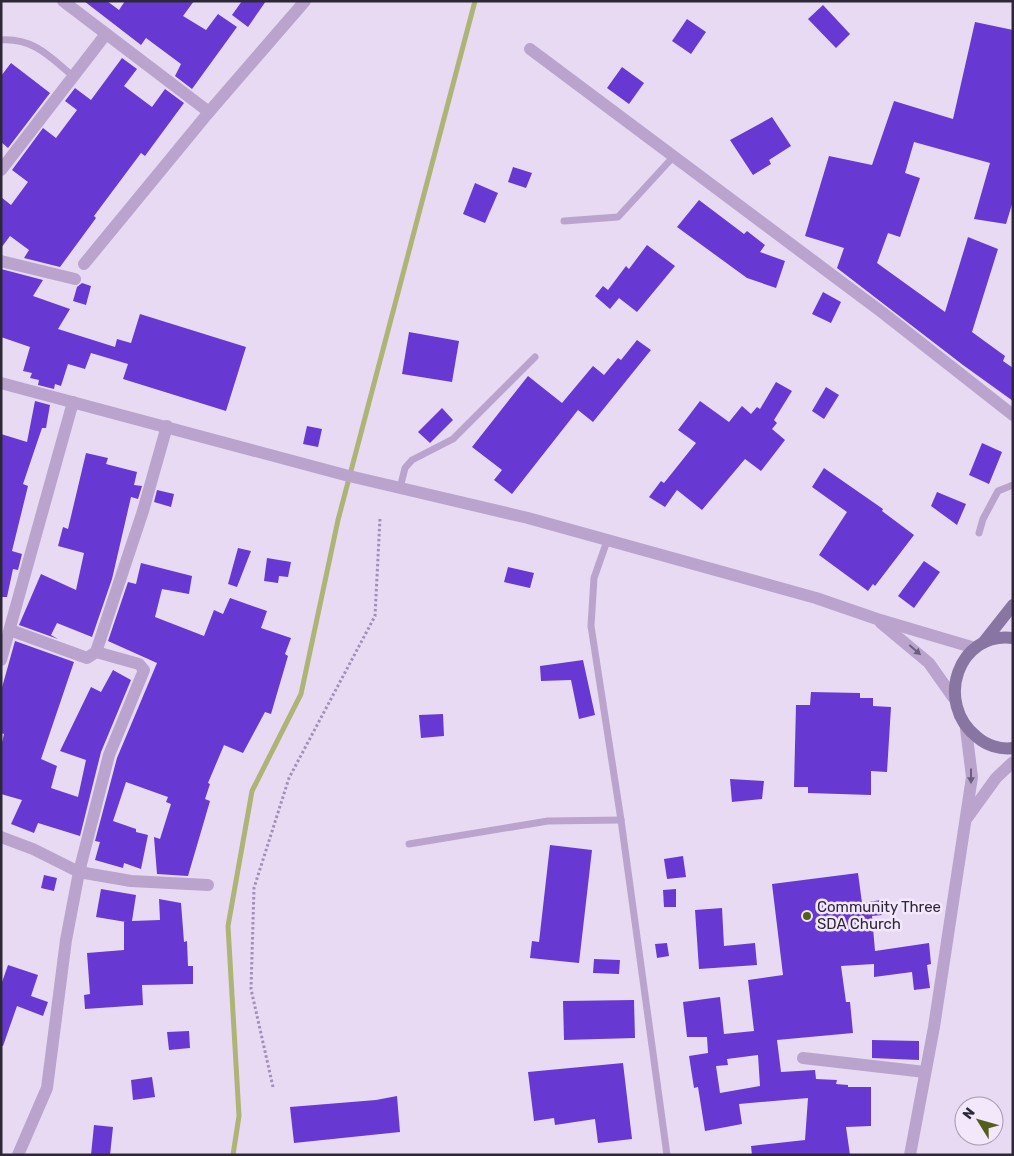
<svg xmlns="http://www.w3.org/2000/svg" width="1014" height="1156" font-family="Rubik,sans-serif">
	<style>
		.lines { fill: none; stroke-linecap: round; stroke-linejoin: round }
		.stream { stroke: #aeb476; stroke-width: 5 }
		.building { fill: #6739d2; fill-rule: evenodd }
		.path { stroke: #a38eba; stroke-width: 3; stroke-dasharray: 2.5 2.5; stroke-linecap: butt }
		.service { stroke: #baa4ce; stroke-width: 7 }
		.minor { stroke: #baa4ce; stroke-width: 12 }
		.tertiary { stroke: #baa4ce; stroke-width: 12 }
		.secondary { stroke: #8875a1; stroke-width: 12 }
		.oneway { fill: #6c5f7c }
		.poi-dot { fill: #555e18; stroke: #f3e7fb; stroke-width: 2 }
		.labels { text-anchor: middle; stroke-width: 5; stroke-linejoin: round; paint-order: stroke }
		.poi-label { font-size: 15px; fill: #2d2738; stroke: #f3e7fb; text-anchor: start }
	</style>
	<rect width="100%" height="100%" fill="#e9daf4"/>
	<g class="lines">
		<path class="stream" d="M233,1155l6,-39 -11,-190 24,-135 49,-97 37,-174 137,-519"/>
	</g>
	<g class="building">
		<path d="M84,1h23l12,9 6,-9h69l-11,15 23,14 12,-16 19,13 -45,62 -17,-13 6,-12 -35,-26 -5,7z"/>
		<path d="M242,1h24l-18,26 -16,-12z"/>
		<path d="M823,5l27,29 -14,14 -28,-29z"/>
		<path d="M687,19l19,13 -15,22 -19,-13z"/>
		<path d="M975,22l38,8v171l-7,23 -32,-5 16,-56 -76,-21 -9,31 15,5 -20,59 -12,-4 -11,30 68,49 23,-75 30,12 -26,83 33,24 -2,5 10,7v33l-50,-36 -126,-97 7,-20 -39,-12 24,-80 43,9 22,-64 59,18z"/>
		<path d="M122,58l15,11 -13,17 28,21 13,-18 19,14 -39,53 -4,-3 -47,63 2,2 -36,49 -36,-9 5,-8 -19,-14 -9,12v-51l10,8 17,-23 -16,-12 31,-42 13,10 21,-28 -12,-9 10,-13 16,12z"/>
		<path d="M11,63l39,30 -42,55 -7,-6v-66z"/>
		<path d="M622,67l22,16 -15,21 -22,-16z"/>
		<path d="M772,117l19,29 -22,14 2,4 -18,11 -23,-35z"/>
		<path d="M513,167l19,6 -6,15 -18,-6z"/>
		<path d="M475,183l23,10 -13,30 -22,-9z"/>
		<path d="M699,200l45,34 3,-3 18,14 -5,7 25,9 -9,27 -29,-10 -70,-51z"/>
		<path d="M647,245l28,21 -38,46 -18,-14 -9,11 -15,-13 8,-10 5,4 18,-24 3,3z"/>
		<path d="M1,269l42,11 -10,16 37,13 -12,20 57,18 2,-8 14,4 9,-29 106,33 -20,64 -103,-32 5,-15 -37,-11 -6,16 -17,-5 -7,22 -6,-2 -1,5 -16,-4 1,-5 -9,-2 2,-5 -9,-2 7,-24 -29,-10z"/>
		<path d="M82,283l9,3 -5,19 -13,-4 4,-14z"/>
		<path d="M823,292l18,10 -10,21 -19,-9z"/>
		<path d="M409,332l50,9 -7,41 -50,-8z"/>
		<path d="M637,340l14,10 -58,72 -15,-12 -66,84 -18,-14 8,-10 -30,-23 56,-71 34,27 31,-37 11,9 14,-17 3,2z"/>
		<path d="M776,382l16,9 -18,29 3,3 -5,6 13,11 -24,31 -16,-12 -43,51 -25,-20 -12,17 -16,-10 12,-16 3,2 32,-40 -18,-13 22,-29 29,21 13,-16 9,8 6,-7 3,2z"/>
		<path d="M826,387l13,8 -15,24 -12,-8z"/>
		<path d="M35,401l15,4 -4,23h-4l-19,56 5,2 -16,65 10,3 -4,16 -5,-1 -6,28h-6v-163l26,8z"/>
		<path d="M442,408l11,12 -23,23 -12,-11z"/>
		<path d="M307,426l15,3 -4,18 -15,-3z"/>
		<path d="M982,443l20,9 -13,32 -20,-9z"/>
		<path d="M86,453l22,5 -2,6 31,8 -3,13 8,1 -4,13 -7,-2 -19,82 -20,58 -35,-14 -6,12 7,4 -39,-14 22,-51 35,16 8,-37 -26,-7 5,-19 5,2z"/>
		<path d="M824,468l59,41 -1,2 32,24 -39,51 -2,-2 -5,7 -49,-36 28,-43 -35,-25z"/>
		<path d="M157,490l17,4 -3,13 -17,-5z"/>
		<path d="M937,492l29,12 -9,21 -26,-19z"/>
		<path d="M238,548l13,3 -14,36 -9,-3z"/>
		<path d="M267,558l24,4 -3,15 -9,-1 -1,7 -14,-2z"/>
		<path d="M924,561l16,11 -26,36 -16,-12z"/>
		<path d="M141,563l51,13 -3,18 -27,-5 -7,28 49,19 10,-26 9,4 7,-16 37,13 -6,17 30,10 -6,16 3,2 -17,58 -6,-2 -22,41 -19,-8 -16,38 2,1 -5,15 5,2 -22,75 -31,-2 -3,-37 6,2 11,-35 -5,-2 2,-5 -42,-15 -13,39 23,8v3l12,3 -7,34 -17,-6 -1,5 -28,-8 5,-18 -5,-1 22,-83 40,-95 -49,-22 20,-59 8,2z"/>
		<path d="M508,567l26,6 -4,15 -26,-6z"/>
		<path d="M15,641l59,21 -33,97 16,7 -6,22 27,9 8,-37 -26,-9 31,-64 10,5 12,-22 18,10 -30,72 -21,84 -42,-13 -4,10 -23,-9 11,-24 -21,-6v-47l3,-13 -3,-1v-42z"/>
		<path d="M583,660l12,55 -16,4 -8,-39 -30,1 -1,-15z"/>
		<path d="M811,692l49,1v5h13v8l18,1 -4,65 -16,-1v24l-63,-2v-6h-14l2,-82h14z"/>
		<path d="M443,714l1,22 -23,2 -2,-23z"/>
		<path d="M730,779l34,2 -2,18 -30,3z"/>
		<path d="M550,845l42,5 -13,113 -49,-5 2,-17 7,1z"/>
		<path d="M683,856l3,21 -19,2 -3,-20z"/>
		<path d="M858,873l4,30 19,-3 1,15 -10,1 3,35 54,-8 2,21 -4,1 3,23 -16,2 -2,-18 -38,5v-13l-33,2 5,36h4l3,31 -76,7 4,32 34,-2 1,9 21,1 -1,4 12,1v2h23v39l-25,1 4,28h-98l-1,-9 54,-6 3,-42 -69,6 3,20 -37,7 -7,-44 -4,1 -5,-32 19,-3 -1,-16h-20l-4,-35 37,-5 4,37 30,-3 -6,-51 35,-5 -11,-91zM758,1055l2,31 -40,7 -4,-27 12,-1 -1,-6z"/>
		<path d="M44,875l13,3 -3,13 -13,-3z"/>
		<path d="M101,889l35,6 -4,26 28,-1 -1,-21 22,4 3,39 3,-1 1,25h5v18l-51,1 1,20 -58,4 -1,-14 6,-1 -3,-41 37,-3v-28h2l-30,-5z"/>
		<path d="M676,889v18h-12l-1,-17z"/>
		<path d="M722,908l2,38 31,-3 2,22 -58,4 -4,-59z"/>
		<path d="M667,943l2,13 -12,2 -2,-14z"/>
		<path d="M594,959l26,1 -1,14 -26,-1z"/>
		<path d="M8,965l30,10 -7,21 17,6 -5,14 -26,-10 -14,40h-2v-61z"/>
		<path d="M634,1000l1,38 -71,2 -1,-39z"/>
		<path d="M189,1031l1,17 -21,2 -2,-18z"/>
		<path d="M872,1040l47,1v19l-47,-2z"/>
		<path d="M623,1063l9,76 -34,4 -3,-24 -40,6 -1,-7 -20,3 -6,-49z"/>
		<path d="M152,1077l3,20 -22,3 -2,-20z"/>
		<path d="M397,1096l3,36 -106,11 -4,-36 86,-7z"/>
		<path d="M94,1125l19,2 -3,28h-19z"/>
	</g>
	<g class="lines">
		<path class="path" d="M273,1087l-22,-98 3,-101 35,-110 86,-162 5,-98"/>
		<g class="service">
			<path d="M1,40c33,-2 49,17 73,37"/>
			<path d="M564,221l54,-4 56,-61"/>
			<path d="M400,488l5,-20 7,-8 41,-21 82,-82"/>
			<path d="M979,533l4,-14 15,-28 15,-6"/>
			<path d="M607,541l-13,37 -3,48 30,194 46,335"/>
			<path d="M409,844l139,-23 73,-1"/>
		</g>
		<g class="minor">
			<path d="M63,1l146,111"/>
			<path d="M530,49l353,264 130,102"/>
			<path d="M1,170l105,-136"/>
			<path d="M1,261l74,18"/>
			<path d="M84,264l125,-152 96,-111"/>
			<path d="M10,630l77,28 9,-6 47,-141 24,-85"/>
			<path d="M96,652l43,12 5,6 -35,85 -30,117 52,9 77,4"/>
			<path d="M1,660l72,-258"/>
			<path d="M1,837l32,12 46,23 -13,68 -19,148 -29,67"/>
			<path d="M803,1058l122,14"/>
		</g>
		<g class="tertiary">
			<path d="M1,383l344,92 183,43 288,80 61,21 98,29"/>
			<path d="M881,623l48,40 24,34"/>
			<path d="M967,818l29,-40 17,-16"/>
			<path d="M910,1155l24,-128 38,-250 -6,-48"/>
		</g>
		<g class="secondary">
			<path d="M1013,638c-55,-7 -79,65 -36,99 9,8 23,13 36,11"/>
			<path d="M983,643l30,-38"/>
		</g>
	</g>
	<defs><path id="oneway-solid" d="M-6-.8H1V-3.2L6.5 0L1 3.2V.8H-6Z" transform="scale(1.25)"/></defs>
	<g class="oneway">
		<use href="#oneway-solid" transform="translate(915 650) rotate(41)"/>
		<use href="#oneway-solid" transform="translate(971 776) rotate(90)"/>
	</g>
	<circle class="poi-dot" cx="807" cy="916" r="5"/>
	<g class="labels">
		<g class="poi-label">
			<text x="817" y="912">Community Three<tspan x="817" dy="17">SDA Church</tspan></text>
		</g>
	</g>
	<rect width="1014" height="1156" fill="none" stroke="#2d2738" stroke-width="5"/>
	<g transform="translate(979 1121) rotate(307)"><circle r="24" fill="#f3e7fb" stroke="#a49aad"/>
	<path d="M0-4L9 19L0 12L-9 19Z" fill="#555e18"/>
	<text y="-8" font-size="14" font-weight="bold" text-anchor="middle" fill="#2d2738">N</text>
	</g>
</svg>
